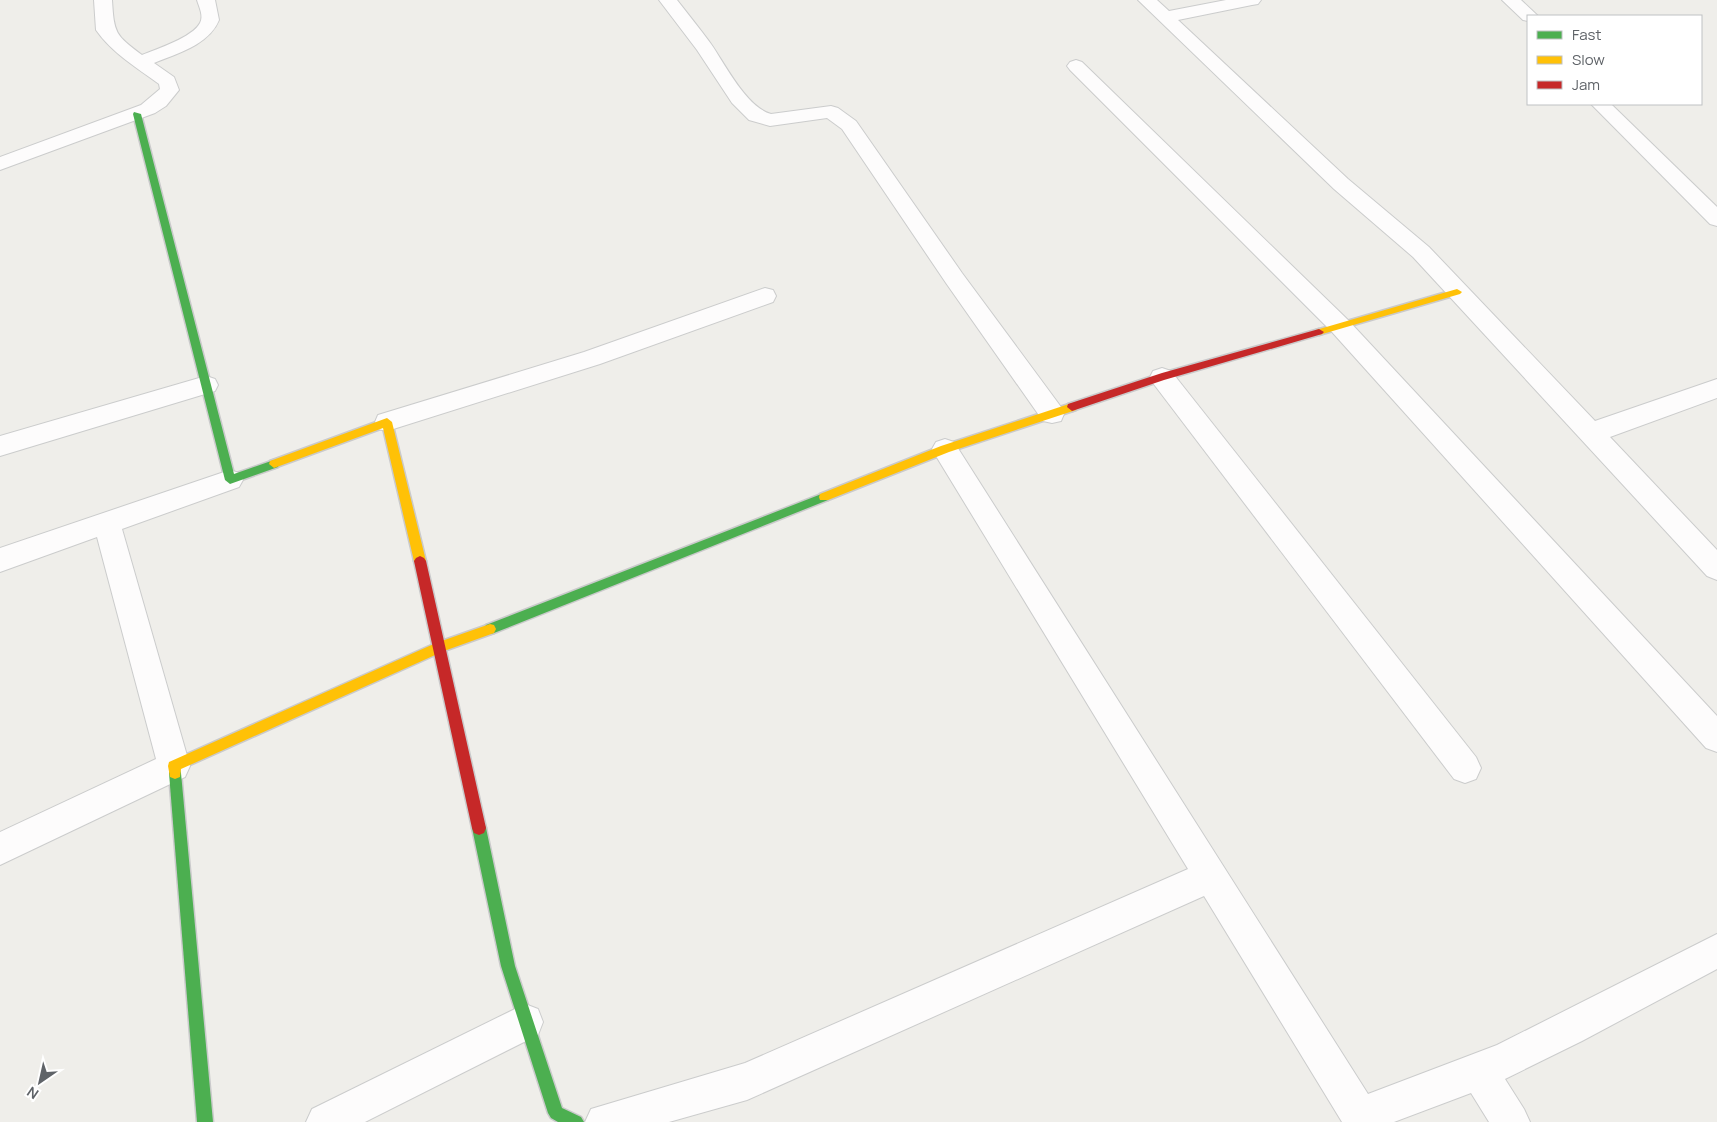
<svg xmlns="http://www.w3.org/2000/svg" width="1717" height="1122" font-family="Manrope,sans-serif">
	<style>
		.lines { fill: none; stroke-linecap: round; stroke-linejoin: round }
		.street-casing { stroke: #cbcccc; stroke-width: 2 }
		.fast-casing { stroke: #cacacb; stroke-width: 3 }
		.slow-casing { stroke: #cacacb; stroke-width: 3 }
		.jam-casing { stroke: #cacacb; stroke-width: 3 }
		.street { fill: #fdfcfc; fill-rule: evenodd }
		.fast { fill: #4caf50; fill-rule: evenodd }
		.slow { fill: #ffc107; fill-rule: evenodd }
		.jam { fill: #c62828; fill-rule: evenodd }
	</style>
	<rect width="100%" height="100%" fill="#efeeea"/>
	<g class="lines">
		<defs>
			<g id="street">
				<path d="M94,0h18c2,33 3,35 30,55 15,-6 51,-18 58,-32 4,-7 -1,-16 -3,-23h18l4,20c-10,25 -43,34 -65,43l20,14 5,13 -13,16 -11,7 -155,57v-13l141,-52 19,-16 -1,-5c-23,-17 -47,-31 -63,-54z"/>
				<path d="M659,0h18c11,14 23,29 34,44 14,20 35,63 60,70l60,-8 7,2 18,13 106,152 99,134 3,7 -3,7 -9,2 -9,-2 -97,-138 -104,-154 -15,-11 -57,8 -21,-6 -17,-17 -35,-53z"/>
				<path d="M1138,0h19l12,11 57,-11h35l-3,4 -6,1 -74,15 170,159 81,68 166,174 122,-42v19l-107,39 107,113v30l-10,-4 -294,-319 -79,-68z"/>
				<path d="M1502,0h19l17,16h-10v5l-5,-1z"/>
				<path d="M1076,60l6,2 266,258 369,396v36l-11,-4 -374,-416 -262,-262 -3,-4 3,-4z"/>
				<path d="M1591,104h20l106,103v19l-7,-2z"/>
				<path d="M765,288l8,2 3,6 -3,6 -173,62 -213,67 -9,-2 -3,-7 3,-7 206,-63z"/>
				<path d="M1162,368l9,3 305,386 5,11 -5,11 -11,4 -11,-4 -301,-396 -3,-6 3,-6z"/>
				<path d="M206,376l9,3 3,6 -3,6 -215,65v-20z"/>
				<path d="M945,439l9,3 414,652 129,-49 220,-111v35l-135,72 -77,38 19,30 6,13h-41l-18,-29 -77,29h-52l-138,-226 -457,204 -78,22h-84l6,-13 154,-46 443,-194 -252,-413 -4,-7 4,-7z"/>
				<path d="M230,470l9,3 4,7 -4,7 -117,42 68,237 -5,11 -185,88v-33l156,-73 -59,-222 -97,35v-24z"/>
				<path d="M525,1004l13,5 5,13 -5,13 -173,87h-59l6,-13z"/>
			</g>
			<g id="fast">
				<path d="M134,112l7,2 93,360 40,-14 5,4 -1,3 -48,17 -5,-4 -92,-366z"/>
				<path d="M824,493l4,1 1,3 -1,3 -334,133 -4,1 -4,-1 -2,-4 2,-4z"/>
				<path d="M175,767l5,2 1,4 32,349h-16l-28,-349 1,-4z"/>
				<path d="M479,821l5,2 2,5 29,138 47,142 19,9 3,5h-26l-7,-4 -3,-5 -47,-147 -29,-138 2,-5z"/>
			</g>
			<g id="slow">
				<path d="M1457,289l5,3 -2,2 -141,41 -5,-3 2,-2z"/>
				<path d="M1072,403l4,1 1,3 -1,3 -127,42 -121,48h-8l-1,-3 1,-3 121,-48z"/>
				<path d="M387,418l5,4 34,139 -2,3h-8l-2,-3 -31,-133 -109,40 -5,-4 1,-3z"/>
				<path d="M490,624l4,1 2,4 -2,4 -50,18 -263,118 -1,8 -5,2 -5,-2 -2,-11 1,-4 267,-119z"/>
			</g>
			<g id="jam">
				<path d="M1319,329l5,3 -2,2 -158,46 -92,31 -5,-4 1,-3 94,-31z"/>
				<path d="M420,556l4,2 2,3 60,267 -2,5 -5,2 -5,-2 -2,-5 -58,-267 2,-3z"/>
			</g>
		</defs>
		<use href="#street" class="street-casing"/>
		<use href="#fast" class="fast-casing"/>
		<use href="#slow" class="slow-casing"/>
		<use href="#jam" class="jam-casing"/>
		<use href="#street" class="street"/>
		<use href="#fast" class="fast"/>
		<use href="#slow" class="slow"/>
		<use href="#jam" class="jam"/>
	</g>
	<rect x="1527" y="15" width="175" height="90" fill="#ffffff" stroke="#bfc1c3"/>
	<rect x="1537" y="31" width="25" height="8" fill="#4caf50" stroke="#bfc1c3"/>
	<text x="1572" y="40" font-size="15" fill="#5f6368">Fast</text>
	<rect x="1537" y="56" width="25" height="8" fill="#ffc107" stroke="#bfc1c3"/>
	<text x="1572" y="65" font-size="15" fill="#5f6368">Slow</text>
	<rect x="1537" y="81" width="25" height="8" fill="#c62828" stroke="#bfc1c3"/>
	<text x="1572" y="90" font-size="15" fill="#5f6368">Jam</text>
	<g transform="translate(40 1082) rotate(214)" stroke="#ffffff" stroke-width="4" paint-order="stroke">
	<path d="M0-4L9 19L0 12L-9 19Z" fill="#5f6368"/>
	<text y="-8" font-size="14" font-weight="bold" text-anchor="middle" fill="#5f6368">N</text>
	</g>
</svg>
